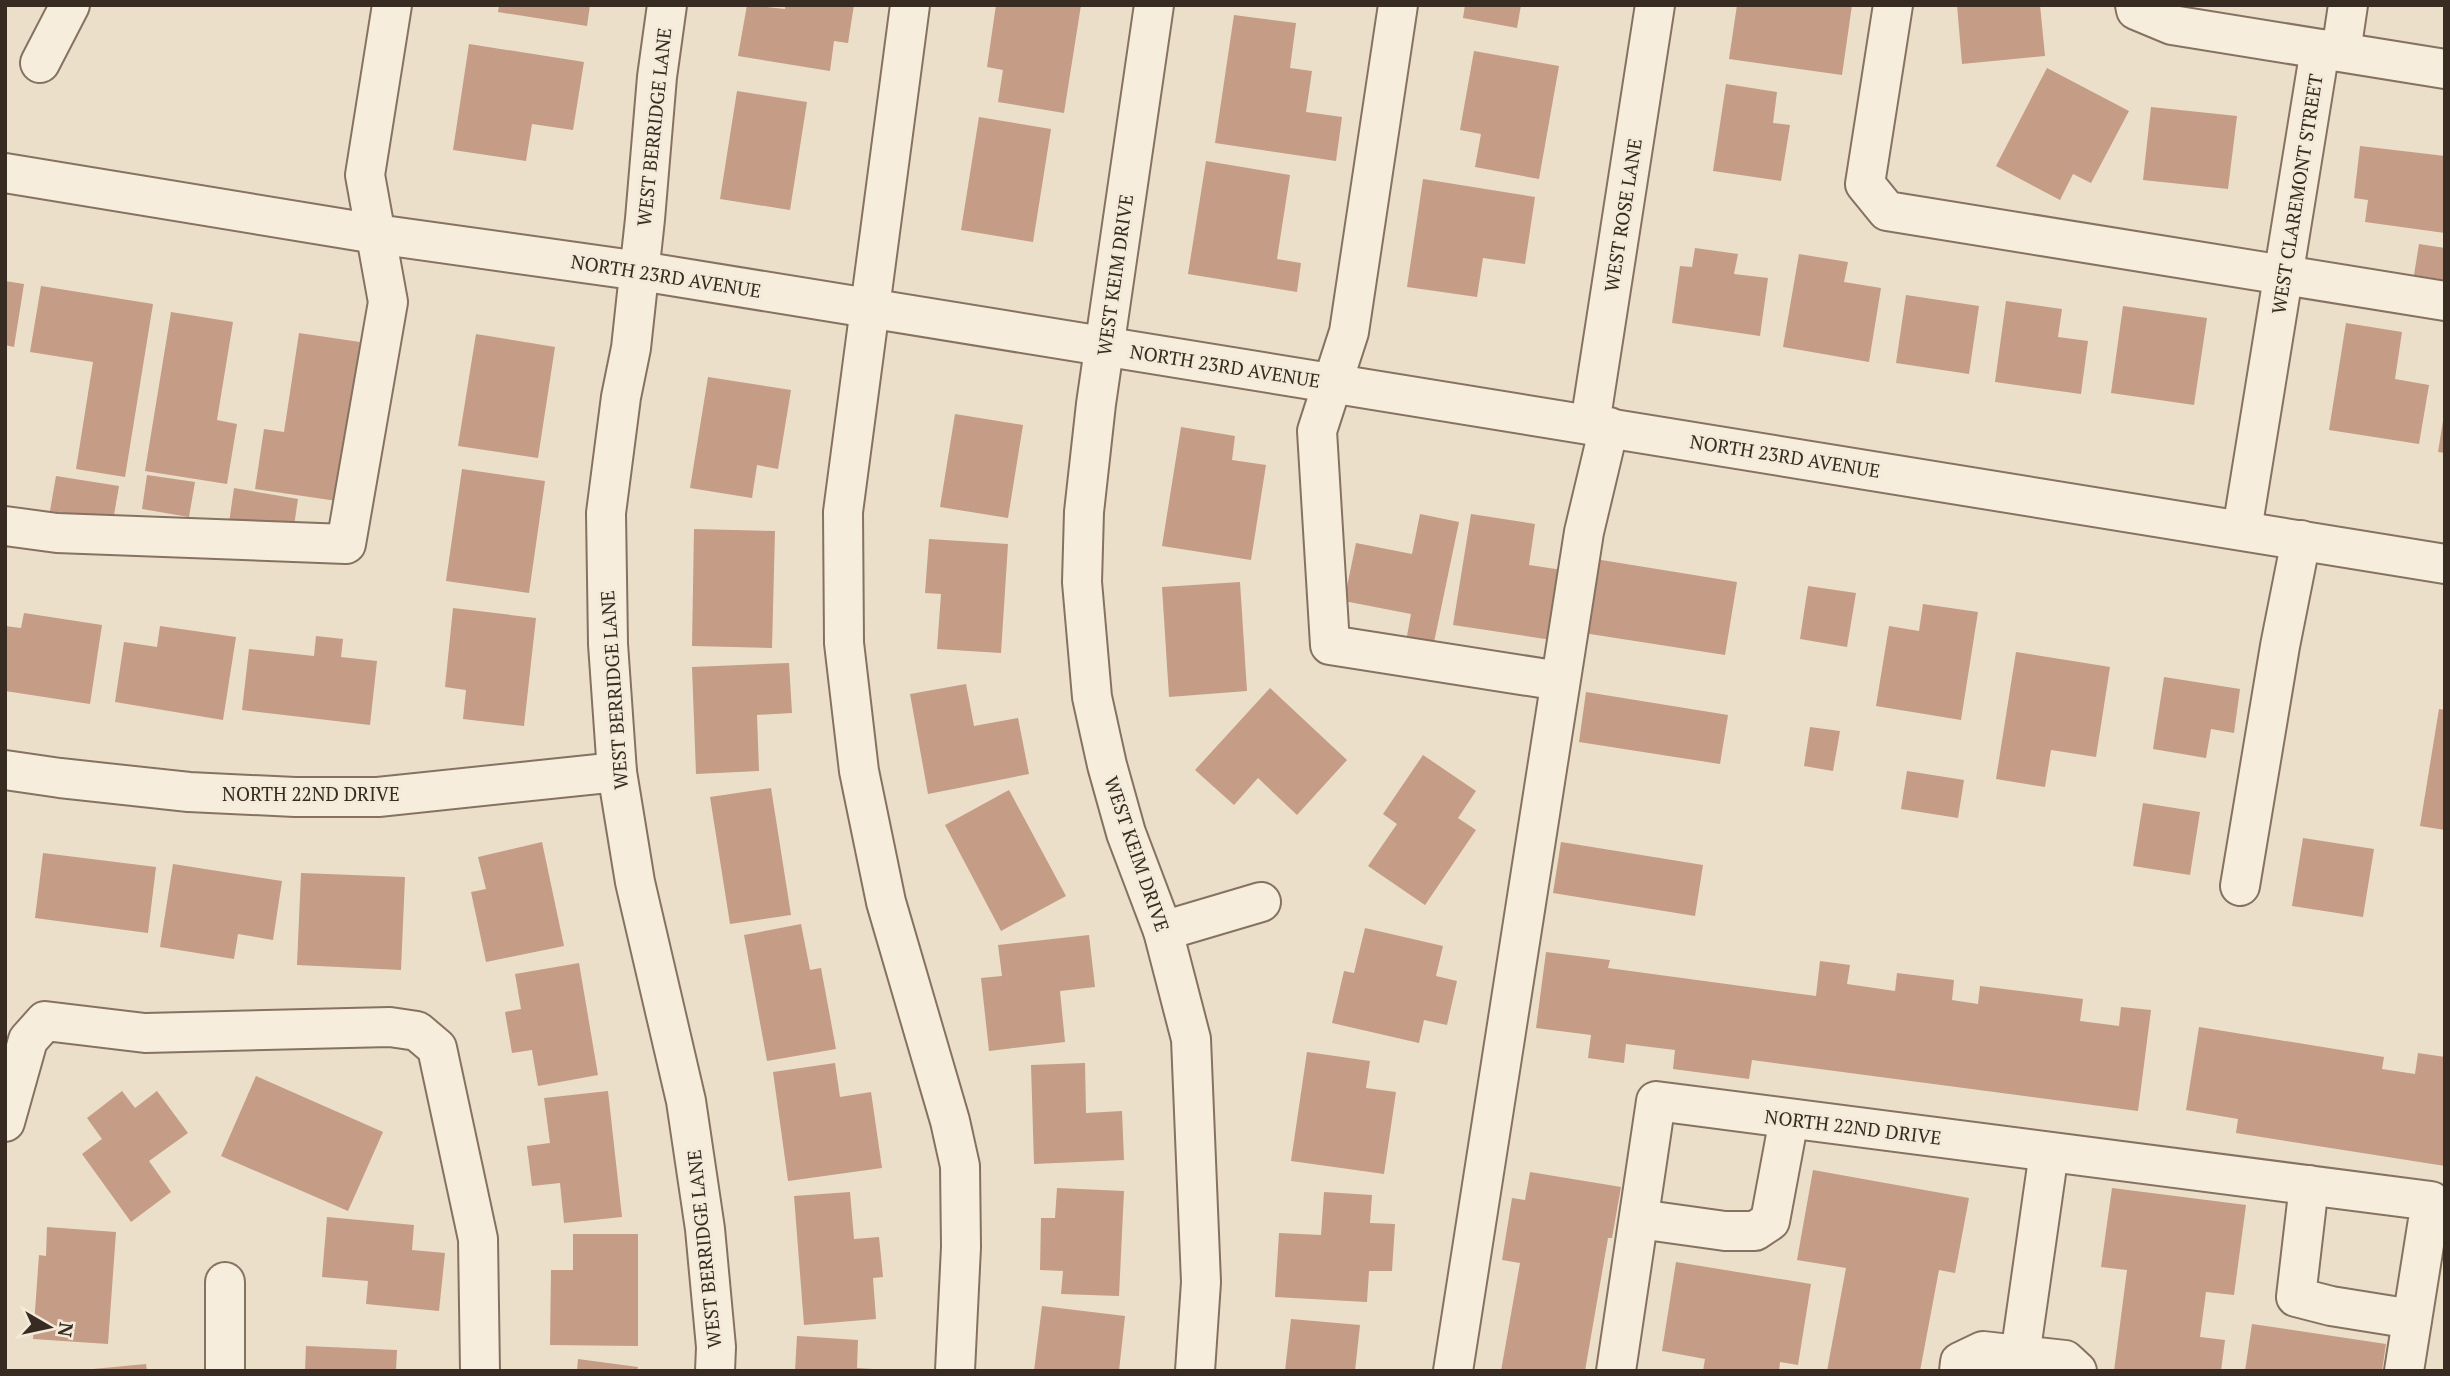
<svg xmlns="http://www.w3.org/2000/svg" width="2450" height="1376" font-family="'PT Serif',serif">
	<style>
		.building { fill: #c59c85 }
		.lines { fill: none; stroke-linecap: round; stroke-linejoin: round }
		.minor-casing { stroke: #867260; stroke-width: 42 }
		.minor { stroke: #f6eddd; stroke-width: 38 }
		.labels { text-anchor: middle; stroke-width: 5; stroke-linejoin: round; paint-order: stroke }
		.street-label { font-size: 19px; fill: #382b22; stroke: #f3ead9 }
	</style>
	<rect width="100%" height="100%" fill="#ebdfca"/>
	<g class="building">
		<path d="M499,5h91l-3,21 -89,-14z"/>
		<path d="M747,5l38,4v-4h69l-6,38 -14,-2 -4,30 -92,-15z"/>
		<path d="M996,5h85l-17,108 -66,-11 5,-32 -16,-3z"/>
		<path d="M1465,5h56l-4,23 -54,-10z"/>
		<path d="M1737,5h115l-10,70 -113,-16z"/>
		<path d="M1957,5h83l5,51 -83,8z"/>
		<path d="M1234,15l62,8 -6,45 22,3 -6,41 36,5 -6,44 -121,-18z"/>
		<path d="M469,44l115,18 -11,68 -41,-6 -6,37 -73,-11z"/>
		<path d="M1474,51l85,15 -20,113 -64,-12 6,-33 -21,-4z"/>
		<path d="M2047,68l82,43 -38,72 -18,-9 -13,26 -64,-34z"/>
		<path d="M1726,84l51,8 -4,31 17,2 -9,56 -68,-10z"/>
		<path d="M737,91l70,11 -17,108 -70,-11z"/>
		<path d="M2151,107l86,9 -9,73 -85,-9z"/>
		<path d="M979,117l72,12 -18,113 -72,-12z"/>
		<path d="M2360,146l85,10v77l-80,-11 3,-22 -14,-2z"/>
		<path d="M1206,161l84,14 -13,84 24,4 -4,29 -109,-18z"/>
		<path d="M1423,179l112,18 -10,67 -42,-6 -6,39 -70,-10z"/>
		<path d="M2419,244l26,4v32l-31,-5z"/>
		<path d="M1695,248l43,6 -4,20 34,4 -8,58 -88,-13 8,-57 12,1z"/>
		<path d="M1799,254l49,8 -4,20 37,6 -12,74 -86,-15z"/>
		<path d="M5,281l19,3 -10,63 -9,-2z"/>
		<path d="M41,286l112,18 -28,173 -49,-8 17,-107 -63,-10z"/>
		<path d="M1906,295l73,11 -10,68 -73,-11z"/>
		<path d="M2006,301l56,8 -4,28 30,4 -7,53 -86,-12z"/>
		<path d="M2123,306l84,12 -13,87 -83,-12z"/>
		<path d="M171,312l62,10 -16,98 20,4 -10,60 -82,-13z"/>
		<path d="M2346,323l56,9 -7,47 34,6 -10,59 -90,-14z"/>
		<path d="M299,333l61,9 -23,159 -82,-12 9,-60 20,3z"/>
		<path d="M476,334l79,13 -17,111 -80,-12z"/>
		<path d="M708,377l83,13 -13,79 -21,-4 -5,33 -62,-10z"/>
		<path d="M955,414l68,11 -15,93 -68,-11z"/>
		<path d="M2443,421h2v32l-7,-1z"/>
		<path d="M1181,427l54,9 -3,24 34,5 -15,95 -89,-14z"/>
		<path d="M462,469l83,12 -16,112 -83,-12z"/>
		<path d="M147,475l48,7 -6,35 -47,-8z"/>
		<path d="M56,476l63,10 -6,35 -63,-10z"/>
		<path d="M234,488l64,11 -5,34 -64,-10z"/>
		<path d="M1420,514l39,8 -27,130 -27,-5 6,-33 -67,-13 12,-58 56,11z"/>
		<path d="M1471,514l64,10 -6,41 40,6 -11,70 -105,-16z"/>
		<path d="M694,529l81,2 -3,117 -80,-2z"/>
		<path d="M929,539l79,5 -7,109 -64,-4 4,-55 -16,-1z"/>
		<path d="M1589,558l148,24 -12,73 -148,-23z"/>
		<path d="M1240,582l7,109 -78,6 -7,-110z"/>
		<path d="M1808,586l48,7 -9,54 -47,-8z"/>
		<path d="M1923,604l55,8 -17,108 -85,-14 13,-80 30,5z"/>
		<path d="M453,608l83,10 -12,108 -61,-7 3,-29 -21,-3z"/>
		<path d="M24,613l78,12 -12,79 -85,-13v-65l16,2z"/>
		<path d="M160,626l76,11 -13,83 -108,-18 9,-60 33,5z"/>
		<path d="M316,636l27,3 -2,18 36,4 -7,64 -128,-15 7,-61 65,7z"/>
		<path d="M2016,652l94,15 -14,90 -45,-7 -6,37 -49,-8z"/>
		<path d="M789,663l3,50 -35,2 2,56 -63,3 -4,-107z"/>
		<path d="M2164,677l76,12 -6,44 -23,-4 -5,29 -53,-9z"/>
		<path d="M966,684l8,42 44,-8 11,56 -101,20 -18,-100z"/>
		<path d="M1270,688l77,72 -50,55 -39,-37 -24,27 -39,-35z"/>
		<path d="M1586,692l142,23 -8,49 -141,-22z"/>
		<path d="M2439,709l6,1v120l-25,-4z"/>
		<path d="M1810,727l30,4 -7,40 -29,-5z"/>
		<path d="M1423,755l53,36 -18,27 18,12 -51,75 -57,-39 29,-42 -14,-10z"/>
		<path d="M1907,771l57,9 -6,38 -57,-9z"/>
		<path d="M771,788l20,127 -61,9 -20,-127z"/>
		<path d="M1009,790l57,106 -65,35 -56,-106z"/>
		<path d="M2143,803l57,9 -10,63 -57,-9z"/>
		<path d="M2303,838l71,11 -11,68 -71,-11z"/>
		<path d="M542,842l22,104 -78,16 -15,-70 15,-3 -8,-32z"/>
		<path d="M1561,842l142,23 -8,51 -142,-23z"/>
		<path d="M43,853l113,14 -8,66 -113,-15z"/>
		<path d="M173,864l109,17 -9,59 -35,-6 -4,25 -74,-12z"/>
		<path d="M301,873l104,4 -4,93 -104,-5z"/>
		<path d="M801,924l9,46 11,-2 15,81 -69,12 -23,-126z"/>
		<path d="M1365,928l78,18 -7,30 21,5 -10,44 -23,-5 -5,23 -87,-20 12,-52 10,2z"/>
		<path d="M1089,935l6,52 -35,4 5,51 -76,9 -8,-73 21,-2 -4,-31z"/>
		<path d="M1546,952l64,8 -2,8 208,28 4,-35 30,4 -3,19 48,7 2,-18 57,7 -2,20 26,4 2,-18 103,13 -3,22 39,5 2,-19 30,3 -13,101 -386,-51 -3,19 -76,-10 2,-19 -49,-6 -2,19 -36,-5 3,-23 -55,-7z"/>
		<path d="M579,963l19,112 -60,11 -6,-36 -20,3 -7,-41 16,-3 -6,-35z"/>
		<path d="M2199,1027l185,30 -2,12 33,5 3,-21 27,4v109l-209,-33 2,-14 -52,-9z"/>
		<path d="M1307,1052l63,9 -4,27 30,4 -12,82 -93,-13z"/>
		<path d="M835,1063l5,34 31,-5 11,76 -94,13 -15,-109z"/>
		<path d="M1085,1063l1,50 36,-2 2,49 -90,4 -3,-99z"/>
		<path d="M256,1076l127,56 -35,79 -127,-55z"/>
		<path d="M122,1091l13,17 22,-17 31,42 -39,28 22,31 -40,30 -49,-68 20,-15 -15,-21z"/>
		<path d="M608,1091l14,126 -58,6 -4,-40 -28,3 -5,-40 23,-3 -6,-45z"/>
		<path d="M1813,1170l156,28 -14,75 -16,-3 -19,101h-93l19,-103 -49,-8z"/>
		<path d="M1530,1172l91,15 -9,51h-4l-23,133h-84l19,-108 -18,-3 10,-62 13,2z"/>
		<path d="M1057,1188l67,3 -5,105 -58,-2 2,-23 -23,-1 1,-52h14z"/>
		<path d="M2112,1188l134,17 -12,90 -28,-3 -6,45 25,3 -4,31h-107l13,-101 -26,-3z"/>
		<path d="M850,1192l4,47 25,-2 4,40 -10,1 3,41 -72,6 -10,-129z"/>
		<path d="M1324,1192l48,3 -2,28 25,1 -3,47h-23l-2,31 -92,-5 4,-64 42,2z"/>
		<path d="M327,1217l87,8 -2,25 33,3 -6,58 -73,-7 2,-23 -46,-4z"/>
		<path d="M47,1227l69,5 -8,112 -75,-5 6,-84 7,1z"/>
		<path d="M573,1234h65v112l-88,-1 1,-75h22z"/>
		<path d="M1676,1262l135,22 -13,81 -18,-3 -1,9h-76l2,-12 -43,-8z"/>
		<path d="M1042,1306l83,10 -6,55h-85z"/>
		<path d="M1291,1319l69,6 -5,46h-70z"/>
		<path d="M2252,1324l134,20 -4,27h-137z"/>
		<path d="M797,1336l61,4 -1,28 16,1v2h-78z"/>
		<path d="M306,1346l91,4 -1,21h-91z"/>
		<path d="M578,1359l60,8 -1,4h-60z"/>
		<path d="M146,1364l1,7h-54v-2z"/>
	</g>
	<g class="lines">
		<defs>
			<g id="minor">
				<path d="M667,5l-10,72 -12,142 -14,129 -10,49 -15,116 2,131 9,128 18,110 51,219 19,128 11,118 -1,24"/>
				<path d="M910,5l-67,507 1,131 15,128 27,131 64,219 10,45 1,81 -6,124"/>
				<path d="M1154,5l-58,399 -12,108 -2,70 10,115 15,68 19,68 37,98 28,108 10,243 -6,89"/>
				<path d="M1398,5l-49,327 -32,99 13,214 230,36"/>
				<path d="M1893,5l-28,179 22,27 558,90"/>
				<path d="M2135,5l1,5 36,15 273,44"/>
				<path d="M2341,52l7,-47"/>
				<path d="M40,63l30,-58"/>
				<path d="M5,173l371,61 264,37 1805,293"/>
				<path d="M1590,424l65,-419"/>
				<path d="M5,526l52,7 289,11 42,-242 -23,-127 27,-170"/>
				<path d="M2242,530l78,-481"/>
				<path d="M5,770l55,8 129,14 106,5h83l239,-25"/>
				<path d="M2240,886l40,-240 21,-106"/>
				<path d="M1163,931l98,-29"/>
				<path d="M5,1122l23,-82 17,-19 100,12 245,-6 27,4 20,17 41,191 2,132"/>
				<path d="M2309,1185l-13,112 35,9 81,13"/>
				<path d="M1639,1219l86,12h30l15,-10 19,-102"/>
				<path d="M225,1282v89"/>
				<path d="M2020,1356l29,-204"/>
				<path d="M1453,1371l131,-839 25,-105"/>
				<path d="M1616,1371l40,-270 775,100 -27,170"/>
				<path d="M1959,1371l1,-9 23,-11 82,9 12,11"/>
			</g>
		</defs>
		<use href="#minor" class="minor-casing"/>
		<use href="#minor" class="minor"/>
	</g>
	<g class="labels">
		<g class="street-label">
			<text transform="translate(654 127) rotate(-84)" y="7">WEST BERRIDGE LANE</text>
			<text transform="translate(2297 194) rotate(-81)" y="7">WEST CLAREMONT STREET</text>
			<text transform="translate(1623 215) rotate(-81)" y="7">WEST ROSE LANE</text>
			<text transform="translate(1115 275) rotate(-82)" y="7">WEST KEIM DRIVE</text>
			<text transform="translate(666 276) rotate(9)" y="7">NORTH 23RD AVENUE</text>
			<text transform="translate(1225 366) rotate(9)" y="7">NORTH 23RD AVENUE</text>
			<text transform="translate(1785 456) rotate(9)" y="7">NORTH 23RD AVENUE</text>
			<text transform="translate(614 690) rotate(-94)" y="7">WEST BERRIDGE LANE</text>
			<text x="311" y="801">NORTH 22ND DRIVE</text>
			<text transform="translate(1137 854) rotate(71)" y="7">WEST KEIM DRIVE</text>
			<text transform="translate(1853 1127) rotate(7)" y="7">NORTH 22ND DRIVE</text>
			<text transform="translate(704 1249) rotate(-96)" y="7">WEST BERRIDGE LANE</text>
		</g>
	</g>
	<rect width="2450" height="1376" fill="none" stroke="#382b22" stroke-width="14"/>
	<g transform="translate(49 1327) rotate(99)" stroke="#f3ead9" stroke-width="5" paint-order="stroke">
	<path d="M0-5L12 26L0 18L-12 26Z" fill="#382b22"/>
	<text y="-10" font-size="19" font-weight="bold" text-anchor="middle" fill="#382b22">N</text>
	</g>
</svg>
